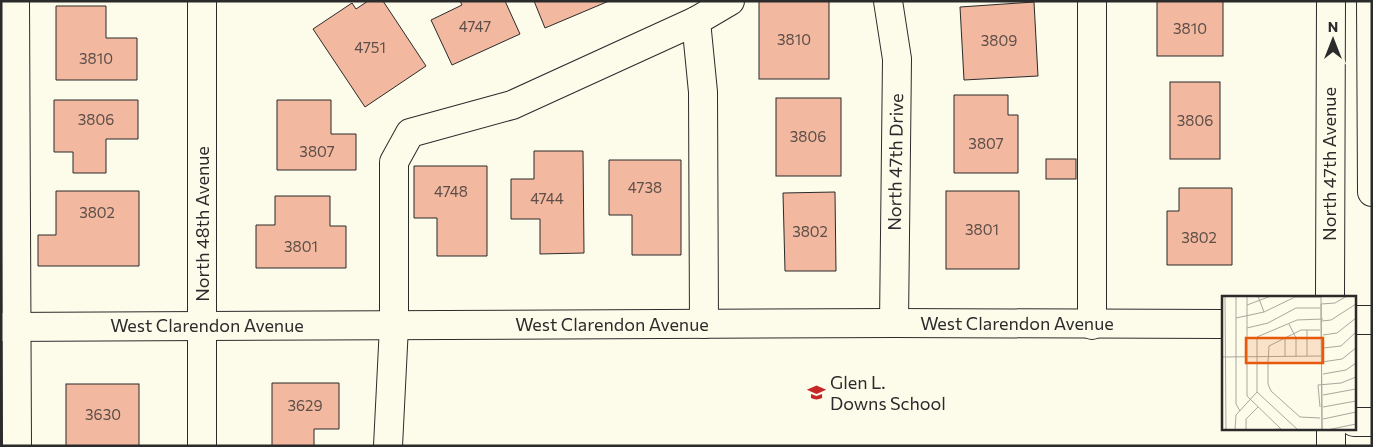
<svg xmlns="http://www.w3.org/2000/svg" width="1373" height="447" font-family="Commissioner,sans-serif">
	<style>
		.building { fill: #f2b8a0; stroke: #2b2b2b }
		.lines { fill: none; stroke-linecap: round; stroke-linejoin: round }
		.minor-casing { stroke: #2b2b2b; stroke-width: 30 }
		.minor { stroke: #fdfbea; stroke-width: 28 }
		.labels { text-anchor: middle; stroke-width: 4; stroke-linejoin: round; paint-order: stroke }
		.number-label { font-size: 15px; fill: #5d4e48 }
		.street-label { font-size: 18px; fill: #2b2b2b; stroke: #fdfbea }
		.poi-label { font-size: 18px; fill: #2b2b2b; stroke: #fdfbea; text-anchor: start }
		.inset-road { fill: none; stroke: #a9a89e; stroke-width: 1 }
		.view { fill: #e8590c; fill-opacity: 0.15; stroke: #e8590c; stroke-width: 2.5 }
		.inset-edge { fill: none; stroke: #2b2b2b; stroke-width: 2.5 }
	</style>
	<rect width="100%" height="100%" fill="#fdfbea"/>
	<g class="building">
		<path d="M368,1h15l43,65 -61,41 -52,-78 39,-26 4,6z"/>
		<path d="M460,1h45l15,33 -68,31 -21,-45 31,-15z"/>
		<path d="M534,1h75l-64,27z"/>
		<rect x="759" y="1" width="70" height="78"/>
		<rect x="1157" y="1" width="66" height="55"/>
		<path d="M1034,2l4,74 -74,4 -4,-73z"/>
		<path d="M56,6h50v32h31v42h-81z"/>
		<rect x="1170" y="82" width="50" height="77"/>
		<path d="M954,95h54v20h10v58h-64z"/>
		<rect x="776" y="98" width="65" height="78"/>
		<path d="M54,100h84v39h-32v34h-33v-21h-19z"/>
		<path d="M277,100h54v34h25v36h-79z"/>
		<path d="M534,151h49l1,102 -44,1v-35h-29v-40h23z"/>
		<rect x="1046" y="159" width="30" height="20"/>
		<path d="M609,160h72v95h-49v-40h-23z"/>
		<path d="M414,166h73v90h-50v-38h-23z"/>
		<path d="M1179,188h53v77h-65v-54h12z"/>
		<path d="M56,191h83v75h-101v-31h18z"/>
		<rect x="946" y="191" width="73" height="78"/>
		<path d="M835,192l1,79h-51l-2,-78z"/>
		<path d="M275,196h55v30h16v42h-90v-43h19z"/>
		<path d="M272,383h67v46h-25v17h-42z"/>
		<rect x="66" y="384" width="73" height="62"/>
	</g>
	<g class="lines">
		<defs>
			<g id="minor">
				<path d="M15,1l2,445"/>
				<path d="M202,1v445"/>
				<path d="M888,1l9,58 -3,264"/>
				<path d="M1092,1v324"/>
				<path d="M1371,1l1,191"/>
				<path d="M696,21l7,71 1,232"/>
				<path d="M1330,297l1,-296"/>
				<path d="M1354,320h18"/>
				<path d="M1,327l893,-4 329,1"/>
				<path d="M1354,422h18"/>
				<path d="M388,446l6,-120v-164l16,-29 102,-28 184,-84 34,-20"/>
				<path d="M1331,446v-18"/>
			</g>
		</defs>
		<use href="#minor" class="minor-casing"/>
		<use href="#minor" class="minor"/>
	</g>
	<defs>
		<symbol id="school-bare" viewBox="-9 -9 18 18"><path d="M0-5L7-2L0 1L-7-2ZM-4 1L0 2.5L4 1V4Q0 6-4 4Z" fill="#c62828" stroke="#fdfbea" stroke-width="2.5" paint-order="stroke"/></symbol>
	</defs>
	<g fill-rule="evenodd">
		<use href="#school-bare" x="804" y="380" width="25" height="25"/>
	</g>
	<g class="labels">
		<g class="number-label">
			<text x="475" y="32">4747</text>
			<text x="1190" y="34">3810</text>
			<text x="794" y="45">3810</text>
			<text x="999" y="46">3809</text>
			<text x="370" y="53">4751</text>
			<text x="96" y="64">3810</text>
			<text x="96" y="125">3806</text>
			<text x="1195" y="126">3806</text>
			<text x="808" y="142">3806</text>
			<text x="986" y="149">3807</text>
			<text x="317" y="157">3807</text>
			<text x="645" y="193">4738</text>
			<text x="451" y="197">4748</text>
			<text x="547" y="204">4744</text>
			<text x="97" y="218">3802</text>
			<text x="982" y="235">3801</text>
			<text x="810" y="237">3802</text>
			<text x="1199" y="243">3802</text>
			<text x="301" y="252">3801</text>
			<text x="305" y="411">3629</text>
			<text x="103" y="420">3630</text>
		</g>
		<g class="street-label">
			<text transform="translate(896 162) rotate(-89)" y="6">North 47th Drive</text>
			<text transform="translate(1330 164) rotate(-90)" y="6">North 47th Avenue</text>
			<text transform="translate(203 224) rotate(-90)" y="6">North 48th Avenue</text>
			<text x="1017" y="330">West Clarendon Avenue</text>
			<text x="612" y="331">West Clarendon Avenue</text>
			<text x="207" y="332">West Clarendon Avenue</text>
		</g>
		<g class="poi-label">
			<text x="830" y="389">Glen L.<tspan x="830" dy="21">Downs School</tspan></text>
		</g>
	</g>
	<g transform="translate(1222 296)">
		<rect width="134" height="134" fill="#fdfbea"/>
		<path class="inset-road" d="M3,0l1,134M14,0v108l4,7M25,0v100l34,33 -15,1M36,0l6,16M99,0l1,134M99,8l1,125M99,8l14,-1 12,-7M25,9l24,-9M14,22l28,-6 31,-15h26M100,25l9,-1 25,-16M67,28l7,14v18M25,32l21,-5 28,-15h24M85,34v26M101,39l14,-2 19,-15M63,43v17M101,52l18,-2 15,-14M0,61l99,-1M100,66l20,-3 14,-11M101,78l23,-4 10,-7M35,96l41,38M101,99l33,-6M98,111l-2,-22 23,-2 15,-6M101,111l33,-6M98,122l-20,-1 -29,-26 -3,-7v-21l1,-17 32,-16h19M101,123l33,-7M13,134l1,-15 21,-23v-55l40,-17 26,-1M24,134v-11l12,-12M105,134l29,-6"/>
		<path class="view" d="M24,42h77v25h-77z"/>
		<rect width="134" height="134" class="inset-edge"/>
	</g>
	<rect width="1373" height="447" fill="none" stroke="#2b2b2b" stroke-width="5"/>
	<g transform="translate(1333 40)" stroke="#fdfbea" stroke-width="4" paint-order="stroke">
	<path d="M0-4L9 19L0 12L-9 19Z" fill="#2b2b2b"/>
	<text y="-8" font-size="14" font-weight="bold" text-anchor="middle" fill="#2b2b2b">N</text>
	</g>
</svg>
